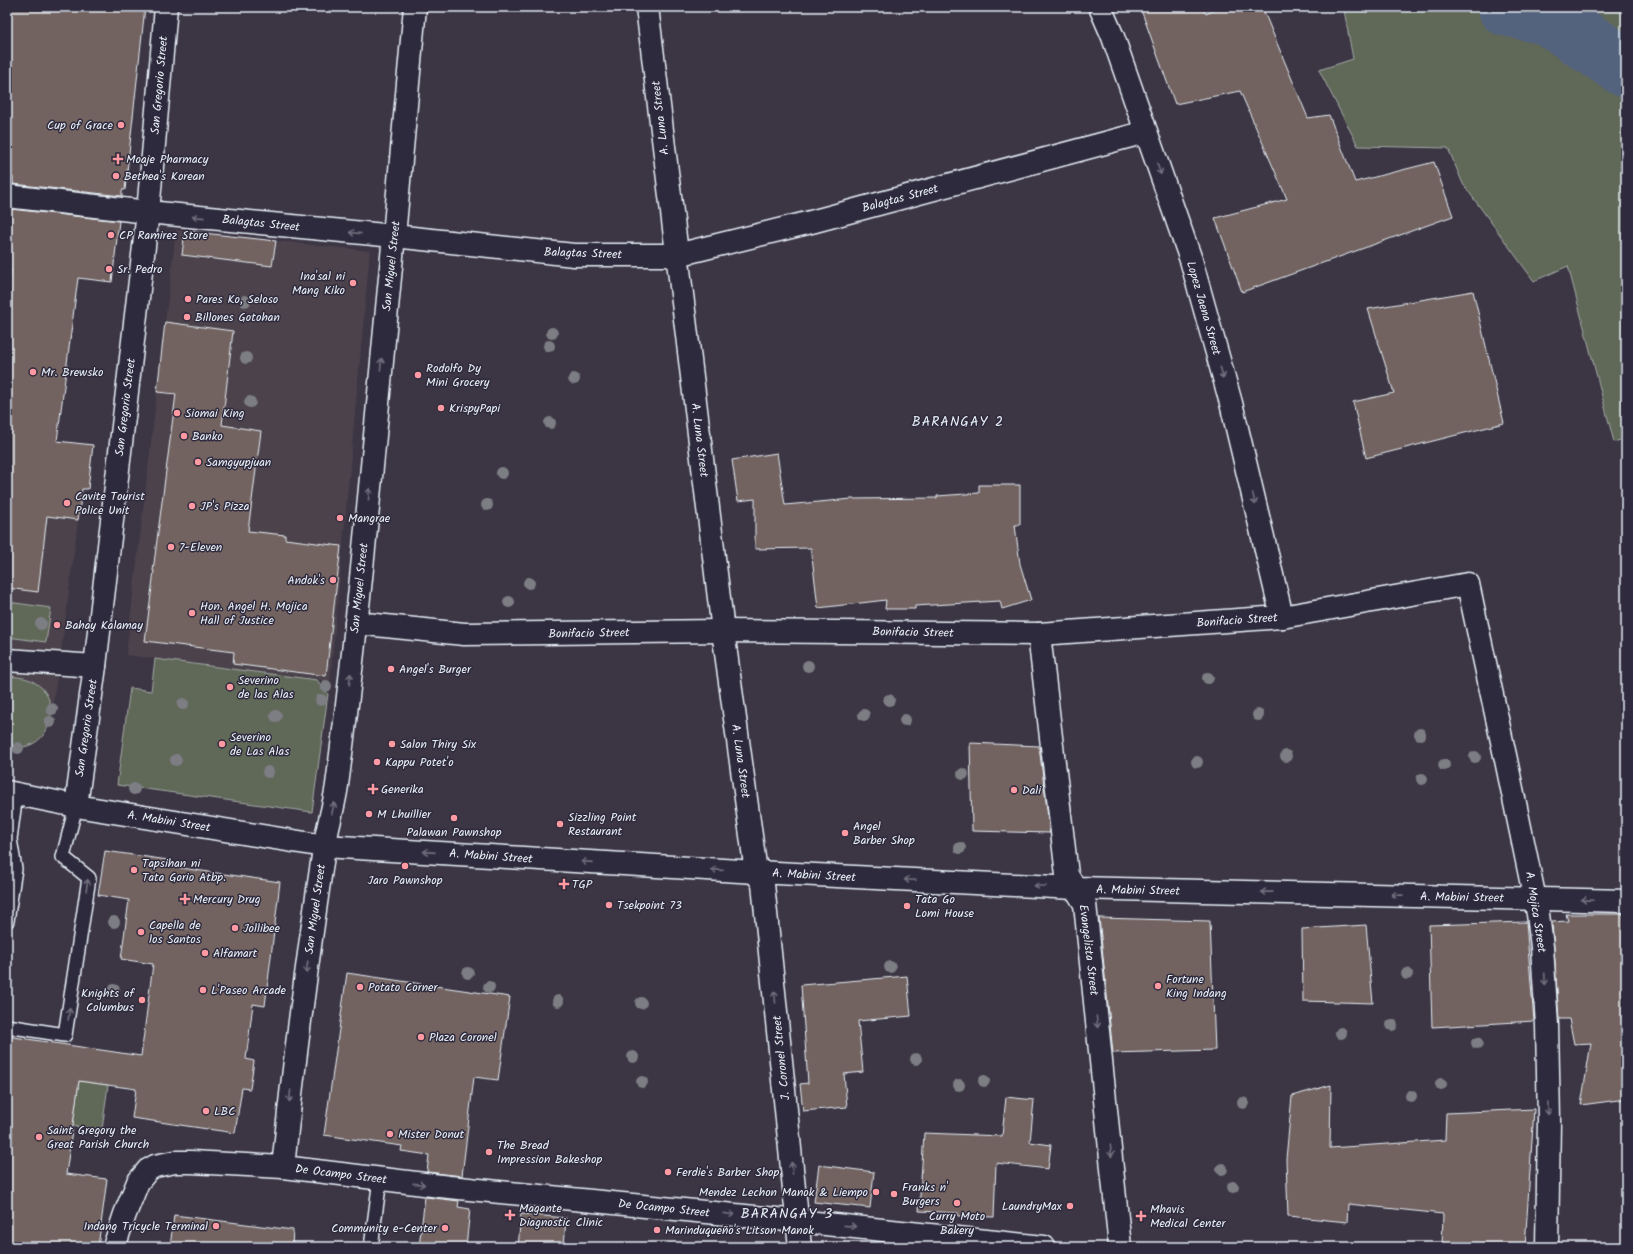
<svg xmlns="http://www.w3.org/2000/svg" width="1633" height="1254" font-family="Kalam,sans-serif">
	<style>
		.built { fill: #4c434c }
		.green { fill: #616759; stroke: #a4aca8 }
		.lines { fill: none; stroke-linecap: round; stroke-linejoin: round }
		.river { stroke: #53637d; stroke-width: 59 }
		.building { fill: #726360; stroke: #e8f1f8 }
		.lane-casing { stroke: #e8f1f8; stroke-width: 16 }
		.street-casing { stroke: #e8f1f8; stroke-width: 25 }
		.secondary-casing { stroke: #e8f1f8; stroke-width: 25 }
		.lane { stroke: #2f2a3d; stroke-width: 13 }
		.street { stroke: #2f2a3d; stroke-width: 22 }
		.secondary { stroke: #2f2a3d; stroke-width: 22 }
		.tree { fill: #7d7e84 }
		.oneway { stroke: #70707e }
		.poi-dot { fill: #ff9aa2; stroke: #2f2a3d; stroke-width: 1.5 }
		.labels { text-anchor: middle; stroke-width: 3; stroke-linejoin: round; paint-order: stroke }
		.street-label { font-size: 12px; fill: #e8f1f8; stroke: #2f2a3d }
		.poi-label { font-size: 12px; fill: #e8f1f8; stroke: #2f2a3d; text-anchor: start }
		.quarter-label { font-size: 14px; letter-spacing: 1px; fill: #e8f1f8; stroke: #2f2a3d }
	</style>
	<rect width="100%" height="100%" fill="#3c3544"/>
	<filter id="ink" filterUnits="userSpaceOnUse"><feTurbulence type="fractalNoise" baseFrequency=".025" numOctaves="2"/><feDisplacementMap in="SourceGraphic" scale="8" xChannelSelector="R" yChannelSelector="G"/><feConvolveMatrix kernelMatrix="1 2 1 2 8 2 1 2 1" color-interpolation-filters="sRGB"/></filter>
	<g filter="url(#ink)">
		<g class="built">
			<path d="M176,230l194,21 -40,431 -204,-27z"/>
			<path d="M7,481l75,9 -20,156 -12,76 -4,9 -7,8 -10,7 -11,2 -11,-1z"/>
		</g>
		<g class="green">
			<path d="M1341,7h285v431l-12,4 -46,-176 -34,15 -71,-97 -15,-36 -90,-2 -39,-76 34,-11 -9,-49z"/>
			<path d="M8,602l43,6 -5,34 -39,-5z"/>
			<path d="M155,659l162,21 11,14 -16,118 -195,-27 13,-97 21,3z"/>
			<path d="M7,676c9,1 19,1 27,6 25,14 22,54 -6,64 -7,2 -14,1 -21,1z"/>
			<path d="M79,1081l29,4 -6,45 -29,-4z"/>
		</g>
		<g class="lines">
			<path class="river" d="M1507,7l41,9 78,52"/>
		</g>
		<g class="building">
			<path d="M7,7h138l-20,183h-3v6l-109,-12v-7l-6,-1z"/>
			<path d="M1140,7h61l5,7 16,-7h40l46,111 21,-3 26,67 79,-20 19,54 -211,76 -27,-74 72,-19 -47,-108 -65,13z"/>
			<path d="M10,209l109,12 -7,61 -34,-4 -21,163 36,4 -5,44h-6l-4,31 -31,-4 -9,76 -31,-4v-285l4,-34h-4v-32z"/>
			<path d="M185,231l91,10 -4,25 -90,-11z"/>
			<path d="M1473,291l31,132 -138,35 -13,-56 41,-9 -26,-84z"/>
			<path d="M165,322l68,9 -11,94 39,6 -13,100 37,4v4l56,7 -15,130 -93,-12 1,-12 -89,-11 9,-70h-1l23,-177 -19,-2z"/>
			<path d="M777,453l8,52 67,-6 85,-1v-2l42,-3v-8h41v40h-5l5,39 11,36 -29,9 -2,-8 -85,5v3h-30l1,-9 -68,8 -7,-60 -56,1v-50l-17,2 -6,-41z"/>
			<path d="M970,743l69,3 11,87 -78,-2z"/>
			<path d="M105,851l63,9 -1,6 113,16 -15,124 -12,-2 -7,55 8,2 -4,28 -8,-1 -7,45 -103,-15 4,-29 -57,-8 -13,93 41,5 -9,68h-91v-211l134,20 12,-92 -32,-5 8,-59 -31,-5z"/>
			<path d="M1566,914h60v185l-45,6 10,-62 -17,1 -5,-25h-10l-7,-97 16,-1z"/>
			<path d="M1099,918l111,3 5,129 -102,3z"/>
			<path d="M1526,922l8,99 -102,6 -3,-102z"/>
			<path d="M1366,925l7,78 -70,-2 -1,-72z"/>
			<path d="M347,973l163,24 -12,83 -24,-3 -12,99 -35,-4 2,-17 -28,-4 1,-5 -78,-11z"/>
			<path d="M907,976l4,40 -53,5 5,51 -19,2 3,33 -44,4 -3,-27 8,-1 -7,-98z"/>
			<path d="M1331,1085l-1,63 115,-8 1,-27 88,-4 -9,138h-83l1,-33 -95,-10 -1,18 -59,-6 -2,-57 6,-63z"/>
			<path d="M1006,1097l28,3 -4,42 21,3 -3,24 -52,-6 -2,54 -36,-1v-3l-39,-2 5,-78 78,3z"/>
			<path d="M819,1165l55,7 -4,36 -56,-6z"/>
			<path d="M425,1197l34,4 -1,6 12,2 -4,38h-47z"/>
			<path d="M521,1214l45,4 -2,29h-46z"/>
			<path d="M174,1215l119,15 -1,17h-122z"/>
		</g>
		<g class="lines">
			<defs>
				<g id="lane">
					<path d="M7,921l8,-52 -5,-30 6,-45"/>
					<path d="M7,1026l58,9 24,-157 -26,-21 13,-51"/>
					<path d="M371,1247l9,-68"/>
				</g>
				<g id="street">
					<path d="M415,7l-21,229 180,19h103l134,-33 335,-90"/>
					<path d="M647,7l76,624 33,241 7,12 37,363"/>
					<path d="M1100,7l13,30 78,223 40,143 51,214"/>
					<path d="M356,623l108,11 259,-3 316,3 243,-17 186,-33 38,176 32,154 4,33 5,78 2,95 -2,127"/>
					<path d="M1039,634l28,241 18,29 35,343"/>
					<path d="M7,660l88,6"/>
					<path d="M114,1247l11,-33 13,-32 10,-12 7,-4 20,-4h16l92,5"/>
				</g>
				<g id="secondary">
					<path d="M7,196l141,16 246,24c-18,183 -33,367 -57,549 -3,22 -10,43 -13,64 -16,106 -30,212 -41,318l166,20 348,34 247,26"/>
					<path d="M7,792l69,14 248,40 432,26 319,16 551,13"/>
					<path d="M76,806l19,-140 53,-454 18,-205"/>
				</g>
			</defs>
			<use href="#lane" class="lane-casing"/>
			<use href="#street" class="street-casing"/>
			<use href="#secondary" class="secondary-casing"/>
			<use href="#lane" class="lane"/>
			<use href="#street" class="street"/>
			<use href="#secondary" class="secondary"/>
		</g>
		<g class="tree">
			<circle cx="245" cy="301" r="6"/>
			<circle cx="552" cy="333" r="6"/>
			<circle cx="549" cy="346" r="6"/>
			<circle cx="246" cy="358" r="6"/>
			<circle cx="574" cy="379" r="6"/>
			<circle cx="250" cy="402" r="6"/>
			<circle cx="550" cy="423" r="6"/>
			<circle cx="502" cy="473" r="6"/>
			<circle cx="487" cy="505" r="6"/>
			<circle cx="529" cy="583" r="6"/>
			<circle cx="509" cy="602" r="6"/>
			<circle cx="41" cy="624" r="6"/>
			<circle cx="808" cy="666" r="6"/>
			<circle cx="1208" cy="678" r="6"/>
			<circle cx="326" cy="686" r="6"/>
			<circle cx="321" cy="700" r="6"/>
			<circle cx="889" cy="700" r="6"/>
			<circle cx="183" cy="704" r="6"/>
			<circle cx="52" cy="709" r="6"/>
			<circle cx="864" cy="715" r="6"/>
			<circle cx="1258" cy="715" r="6"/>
			<circle cx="276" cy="716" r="6"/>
			<circle cx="905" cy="720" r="6"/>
			<circle cx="50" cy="722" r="6"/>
			<circle cx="1420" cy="734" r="6"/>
			<circle cx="18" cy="748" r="6"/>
			<circle cx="1286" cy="756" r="6"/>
			<circle cx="1475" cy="757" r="6"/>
			<circle cx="176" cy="760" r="6"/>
			<circle cx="1197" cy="762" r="6"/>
			<circle cx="1444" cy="765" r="6"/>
			<circle cx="268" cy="772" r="6"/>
			<circle cx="963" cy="774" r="6"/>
			<circle cx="1422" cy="779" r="6"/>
			<circle cx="134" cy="789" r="6"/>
			<circle cx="960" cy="848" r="6"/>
			<circle cx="114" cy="922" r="6"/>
			<circle cx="890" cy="967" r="6"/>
			<circle cx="468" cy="973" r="6"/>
			<circle cx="1407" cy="974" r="6"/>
			<circle cx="489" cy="987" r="6"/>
			<circle cx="114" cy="990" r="6"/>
			<circle cx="558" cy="1001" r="6"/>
			<circle cx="641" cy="1003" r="6"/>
			<circle cx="1392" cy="1025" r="6"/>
			<circle cx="1341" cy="1033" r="6"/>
			<circle cx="1477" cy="1043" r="6"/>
			<circle cx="633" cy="1057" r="6"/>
			<circle cx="916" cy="1059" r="6"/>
			<circle cx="984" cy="1081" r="6"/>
			<circle cx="642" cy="1082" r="6"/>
			<circle cx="1441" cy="1084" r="6"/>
			<circle cx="959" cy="1085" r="6"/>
			<circle cx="1411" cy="1096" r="6"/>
			<circle cx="1243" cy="1103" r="6"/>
			<circle cx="1222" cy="1169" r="6"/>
			<circle cx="1233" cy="1187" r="6"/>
		</g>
		<defs><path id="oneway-shaft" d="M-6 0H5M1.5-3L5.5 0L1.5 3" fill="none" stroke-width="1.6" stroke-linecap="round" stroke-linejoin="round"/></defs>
		<g class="oneway">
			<use href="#oneway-shaft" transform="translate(1159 169) rotate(71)"/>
			<use href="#oneway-shaft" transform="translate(198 217) rotate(-174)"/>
			<use href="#oneway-shaft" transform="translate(355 233) rotate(-174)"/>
			<use href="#oneway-shaft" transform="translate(381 364) rotate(-84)"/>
			<use href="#oneway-shaft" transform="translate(1222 373) rotate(74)"/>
			<use href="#oneway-shaft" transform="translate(369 494) rotate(-84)"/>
			<use href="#oneway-shaft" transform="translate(1254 499) rotate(77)"/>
			<use href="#oneway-shaft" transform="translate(350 679) rotate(-83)"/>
			<use href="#oneway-shaft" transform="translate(333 808) rotate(-79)"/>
			<use href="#oneway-shaft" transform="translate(429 852) rotate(-176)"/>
			<use href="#oneway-shaft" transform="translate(587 862) rotate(-176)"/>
			<use href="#oneway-shaft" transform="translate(717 870) rotate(-176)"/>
			<use href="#oneway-shaft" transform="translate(910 880) rotate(-177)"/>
			<use href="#oneway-shaft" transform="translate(87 885) rotate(-82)"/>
			<use href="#oneway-shaft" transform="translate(1040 886) rotate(-177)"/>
			<use href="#oneway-shaft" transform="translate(1267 892) rotate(-179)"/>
			<use href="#oneway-shaft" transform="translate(1397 895) rotate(-179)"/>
			<use href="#oneway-shaft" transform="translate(1587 900) rotate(-178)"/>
			<use href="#oneway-shaft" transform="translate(307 967) rotate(98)"/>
			<use href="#oneway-shaft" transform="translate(1545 979) rotate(87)"/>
			<use href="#oneway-shaft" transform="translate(775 997) rotate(-96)"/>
			<use href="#oneway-shaft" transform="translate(69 1014) rotate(-82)"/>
			<use href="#oneway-shaft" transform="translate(1097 1022) rotate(84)"/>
			<use href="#oneway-shaft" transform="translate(290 1096) rotate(96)"/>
			<use href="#oneway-shaft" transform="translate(1548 1109) rotate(89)"/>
			<use href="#oneway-shaft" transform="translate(1111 1151) rotate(84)"/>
			<use href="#oneway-shaft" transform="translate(792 1168) rotate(-96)"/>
			<use href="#oneway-shaft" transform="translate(419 1184) rotate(6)"/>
			<use href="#oneway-shaft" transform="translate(729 1214) rotate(6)"/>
			<use href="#oneway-shaft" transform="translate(850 1226) rotate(6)"/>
		</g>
	</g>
	<g class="poi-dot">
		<circle cx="121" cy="125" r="4"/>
		<path d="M116 153h4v4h4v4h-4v4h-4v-4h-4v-4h4z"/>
		<circle cx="116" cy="176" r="4"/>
		<circle cx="111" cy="235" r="4"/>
		<circle cx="109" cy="269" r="4"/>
		<circle cx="353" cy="283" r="4"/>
		<circle cx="188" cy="299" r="4"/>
		<circle cx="187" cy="317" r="4"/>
		<circle cx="33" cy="372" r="4"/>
		<circle cx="418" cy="375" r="4"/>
		<circle cx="441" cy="408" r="4"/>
		<circle cx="177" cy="413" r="4"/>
		<circle cx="184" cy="436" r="4"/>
		<circle cx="198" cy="462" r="4"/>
		<circle cx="67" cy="503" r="4"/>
		<circle cx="192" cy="506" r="4"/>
		<circle cx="340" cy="518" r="4"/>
		<circle cx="171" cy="547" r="4"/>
		<circle cx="333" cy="580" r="4"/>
		<circle cx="192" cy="613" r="4"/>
		<circle cx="57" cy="625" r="4"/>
		<circle cx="391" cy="669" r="4"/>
		<circle cx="230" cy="687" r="4"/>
		<circle cx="222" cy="744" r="4"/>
		<circle cx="392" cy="744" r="4"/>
		<circle cx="377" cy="762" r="4"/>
		<path d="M371 783h4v4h4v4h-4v4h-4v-4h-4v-4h4z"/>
		<circle cx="1014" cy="790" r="4"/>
		<circle cx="369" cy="814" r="4"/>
		<circle cx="454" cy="818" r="4"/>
		<circle cx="560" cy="824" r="4"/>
		<circle cx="845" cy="833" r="4"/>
		<circle cx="405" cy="866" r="4"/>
		<circle cx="134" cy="870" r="4"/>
		<path d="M562 878h4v4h4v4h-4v4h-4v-4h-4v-4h4z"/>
		<path d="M183 893h4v4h4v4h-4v4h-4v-4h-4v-4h4z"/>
		<circle cx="609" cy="905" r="4"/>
		<circle cx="907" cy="906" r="4"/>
		<circle cx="235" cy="928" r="4"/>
		<circle cx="141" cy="932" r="4"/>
		<circle cx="205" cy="953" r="4"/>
		<circle cx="1158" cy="986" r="4"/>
		<circle cx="360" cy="987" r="4"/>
		<circle cx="203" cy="990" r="4"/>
		<circle cx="142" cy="1000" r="4"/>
		<circle cx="421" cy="1037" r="4"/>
		<circle cx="206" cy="1111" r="4"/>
		<circle cx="390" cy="1134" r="4"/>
		<circle cx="39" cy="1137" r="4"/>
		<circle cx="489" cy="1152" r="4"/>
		<circle cx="668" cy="1172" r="4"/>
		<circle cx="876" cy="1192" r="4"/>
		<circle cx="894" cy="1194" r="4"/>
		<circle cx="957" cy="1203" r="4"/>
		<circle cx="1070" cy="1206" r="4"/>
		<path d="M508 1209h4v4h4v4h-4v4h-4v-4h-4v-4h4z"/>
		<path d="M1139 1210h4v4h4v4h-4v4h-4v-4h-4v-4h4z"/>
		<circle cx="216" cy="1226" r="4"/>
		<circle cx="445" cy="1228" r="4"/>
		<circle cx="657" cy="1230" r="4"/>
	</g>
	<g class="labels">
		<g class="street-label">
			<text transform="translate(159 85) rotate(-85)" y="4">San Gregorio Street</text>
			<text transform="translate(660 118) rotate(-97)" y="4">A. Luna Street</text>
			<text transform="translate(900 198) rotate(-15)" y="4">Balagtas Street</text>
			<text transform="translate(261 223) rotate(6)" y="4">Balagtas Street</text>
			<text transform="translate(583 253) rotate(2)" y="4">Balagtas Street</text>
			<text transform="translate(391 266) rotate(-84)" y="4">San Miguel Street</text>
			<text transform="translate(1204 308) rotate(74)" y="4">Lopez Jaena Street</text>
			<text transform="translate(125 407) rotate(-83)" y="4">San Gregorio Street</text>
			<text transform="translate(700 440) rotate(83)" y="4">A. Luna Street</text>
			<text transform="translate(359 588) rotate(-84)" y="4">San Miguel Street</text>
			<text transform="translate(1237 620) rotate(-4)" y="4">Bonifacio Street</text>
			<text transform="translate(913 632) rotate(1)" y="4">Bonifacio Street</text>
			<text transform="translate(589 633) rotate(-1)" y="4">Bonifacio Street</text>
			<text transform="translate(86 728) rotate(-82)" y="4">San Gregorio Street</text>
			<text transform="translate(741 761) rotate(82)" y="4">A. Luna Street</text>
			<text transform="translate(169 821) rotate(9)" y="4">A. Mabini Street</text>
			<text transform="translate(491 856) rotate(4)" y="4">A. Mabini Street</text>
			<text transform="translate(814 875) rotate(3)" y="4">A. Mabini Street</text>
			<text transform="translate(1138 890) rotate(1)" y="4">A. Mabini Street</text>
			<text transform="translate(1462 897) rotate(1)" y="4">A. Mabini Street</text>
			<text transform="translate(315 909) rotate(-82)" y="4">San Miguel Street</text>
			<text transform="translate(1536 912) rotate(81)" y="4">A. Mojica Street</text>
			<text transform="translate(1089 950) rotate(83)" y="4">Evangelista Street</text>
			<text transform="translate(781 1058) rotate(-96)" y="4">J. Coronel Street</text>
			<text transform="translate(341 1174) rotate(7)" y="4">De Ocampo Street</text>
			<text transform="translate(664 1208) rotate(6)" y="4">De Ocampo Street</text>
		</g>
		<g class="poi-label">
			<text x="113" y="129" text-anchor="end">Cup of Grace</text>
			<text x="126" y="163">Moaje Pharmacy</text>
			<text x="124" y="180">Bethea's Korean</text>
			<text x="119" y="239">CP Ramirez Store</text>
			<text x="117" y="273">Sr. Pedro</text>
			<text x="345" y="280" text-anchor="end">Ina'sal ni<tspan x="345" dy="14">Mang Kiko</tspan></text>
			<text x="196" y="303">Pares Ko, Seloso</text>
			<text x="195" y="321">Billones Gotohan</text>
			<text x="426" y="372">Rodolfo Dy<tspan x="426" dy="14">Mini Grocery</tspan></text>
			<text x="41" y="376">Mr. Brewsko</text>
			<text x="449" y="412">KrispyPapi</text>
			<text x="185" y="417">Siomai King</text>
			<text x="192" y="440">Banko</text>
			<text x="206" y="466">Samgyupjuan</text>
			<text x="75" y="500">Cavite Tourist<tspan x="75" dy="14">Police Unit</tspan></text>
			<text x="200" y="510">JP's Pizza</text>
			<text x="348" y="522">Mangrae</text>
			<text x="179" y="551">7-Eleven</text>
			<text x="325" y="584" text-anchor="end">Andok's</text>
			<text x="200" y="610">Hon. Angel H. Mojica<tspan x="200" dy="14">Hall of Justice</tspan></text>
			<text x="65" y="629">Bahay Kalamay</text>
			<text x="399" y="673">Angel's Burger</text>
			<text x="238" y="684">Severino<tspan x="238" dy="14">de las Alas</tspan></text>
			<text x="230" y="741">Severino<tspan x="230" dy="14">de Las Alas</tspan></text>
			<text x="400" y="748">Salon Thiry Six</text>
			<text x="385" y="766">Kappu Potet'o</text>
			<text x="381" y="793">Generika</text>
			<text x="1022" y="794">Dali</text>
			<text x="377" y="818">M Lhuillier</text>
			<text x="568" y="821">Sizzling Point<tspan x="568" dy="14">Restaurant</tspan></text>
			<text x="853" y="830">Angel<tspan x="853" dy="14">Barber Shop</tspan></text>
			<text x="454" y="836" text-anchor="middle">Palawan Pawnshop</text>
			<text x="142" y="867">Tapsihan ni<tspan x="142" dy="14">Tata Gorio Atbp.</tspan></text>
			<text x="405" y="884" text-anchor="middle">Jaro Pawnshop</text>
			<text x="572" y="888">TGP</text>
			<text x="193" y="903">Mercury Drug</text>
			<text x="915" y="903">Tata Go<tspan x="915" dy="14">Lomi House</tspan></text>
			<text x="617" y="909">Tsekpoint 73</text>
			<text x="149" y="929">Capella de<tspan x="149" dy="14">los Santos</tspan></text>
			<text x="243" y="932">Jollibee</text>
			<text x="213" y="957">Alfamart</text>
			<text x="1166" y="983">Fortune<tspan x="1166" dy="14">King Indang</tspan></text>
			<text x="368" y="991">Potato Corner</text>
			<text x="211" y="994">L'Paseo Arcade</text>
			<text x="134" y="997" text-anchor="end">Knights of<tspan x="134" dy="14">Columbus</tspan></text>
			<text x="429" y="1041">Plaza Coronel</text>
			<text x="214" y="1115">LBC</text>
			<text x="47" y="1134">Saint Gregory the<tspan x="47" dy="14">Great Parish Church</tspan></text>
			<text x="398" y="1138">Mister Donut</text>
			<text x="497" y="1149">The Bread<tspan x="497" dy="14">Impression Bakeshop</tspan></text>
			<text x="676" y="1176">Ferdie's Barber Shop</text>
			<text x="902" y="1191">Franks n'<tspan x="902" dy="14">Burgers</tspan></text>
			<text x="868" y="1196" text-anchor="end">Mendez Lechon Manok &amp; Liempo</text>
			<text x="1062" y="1210" text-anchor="end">LaundryMax</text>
			<text x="519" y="1212">Magante<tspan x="519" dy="14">Diagnostic Clinic</tspan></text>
			<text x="1150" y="1213">Mhavis<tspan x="1150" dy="14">Medical Center</tspan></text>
			<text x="957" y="1220" text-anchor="middle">Curry Moto<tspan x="957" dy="14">Bakery</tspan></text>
			<text x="208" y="1230" text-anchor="end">Indang Tricycle Terminal</text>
			<text x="437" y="1232" text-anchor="end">Community e-Center</text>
			<text x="665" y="1234">Marinduqueño's Litson Manok</text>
		</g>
		<g class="quarter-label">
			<text x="958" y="426">BARANGAY 2</text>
			<text x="787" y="1218">BARANGAY 3</text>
		</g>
	</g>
	<rect width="1633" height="1254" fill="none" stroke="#2f2a3d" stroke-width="24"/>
	<rect x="12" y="12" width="1609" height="1230" fill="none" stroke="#e8f1f8" stroke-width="1.5" filter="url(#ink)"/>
</svg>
